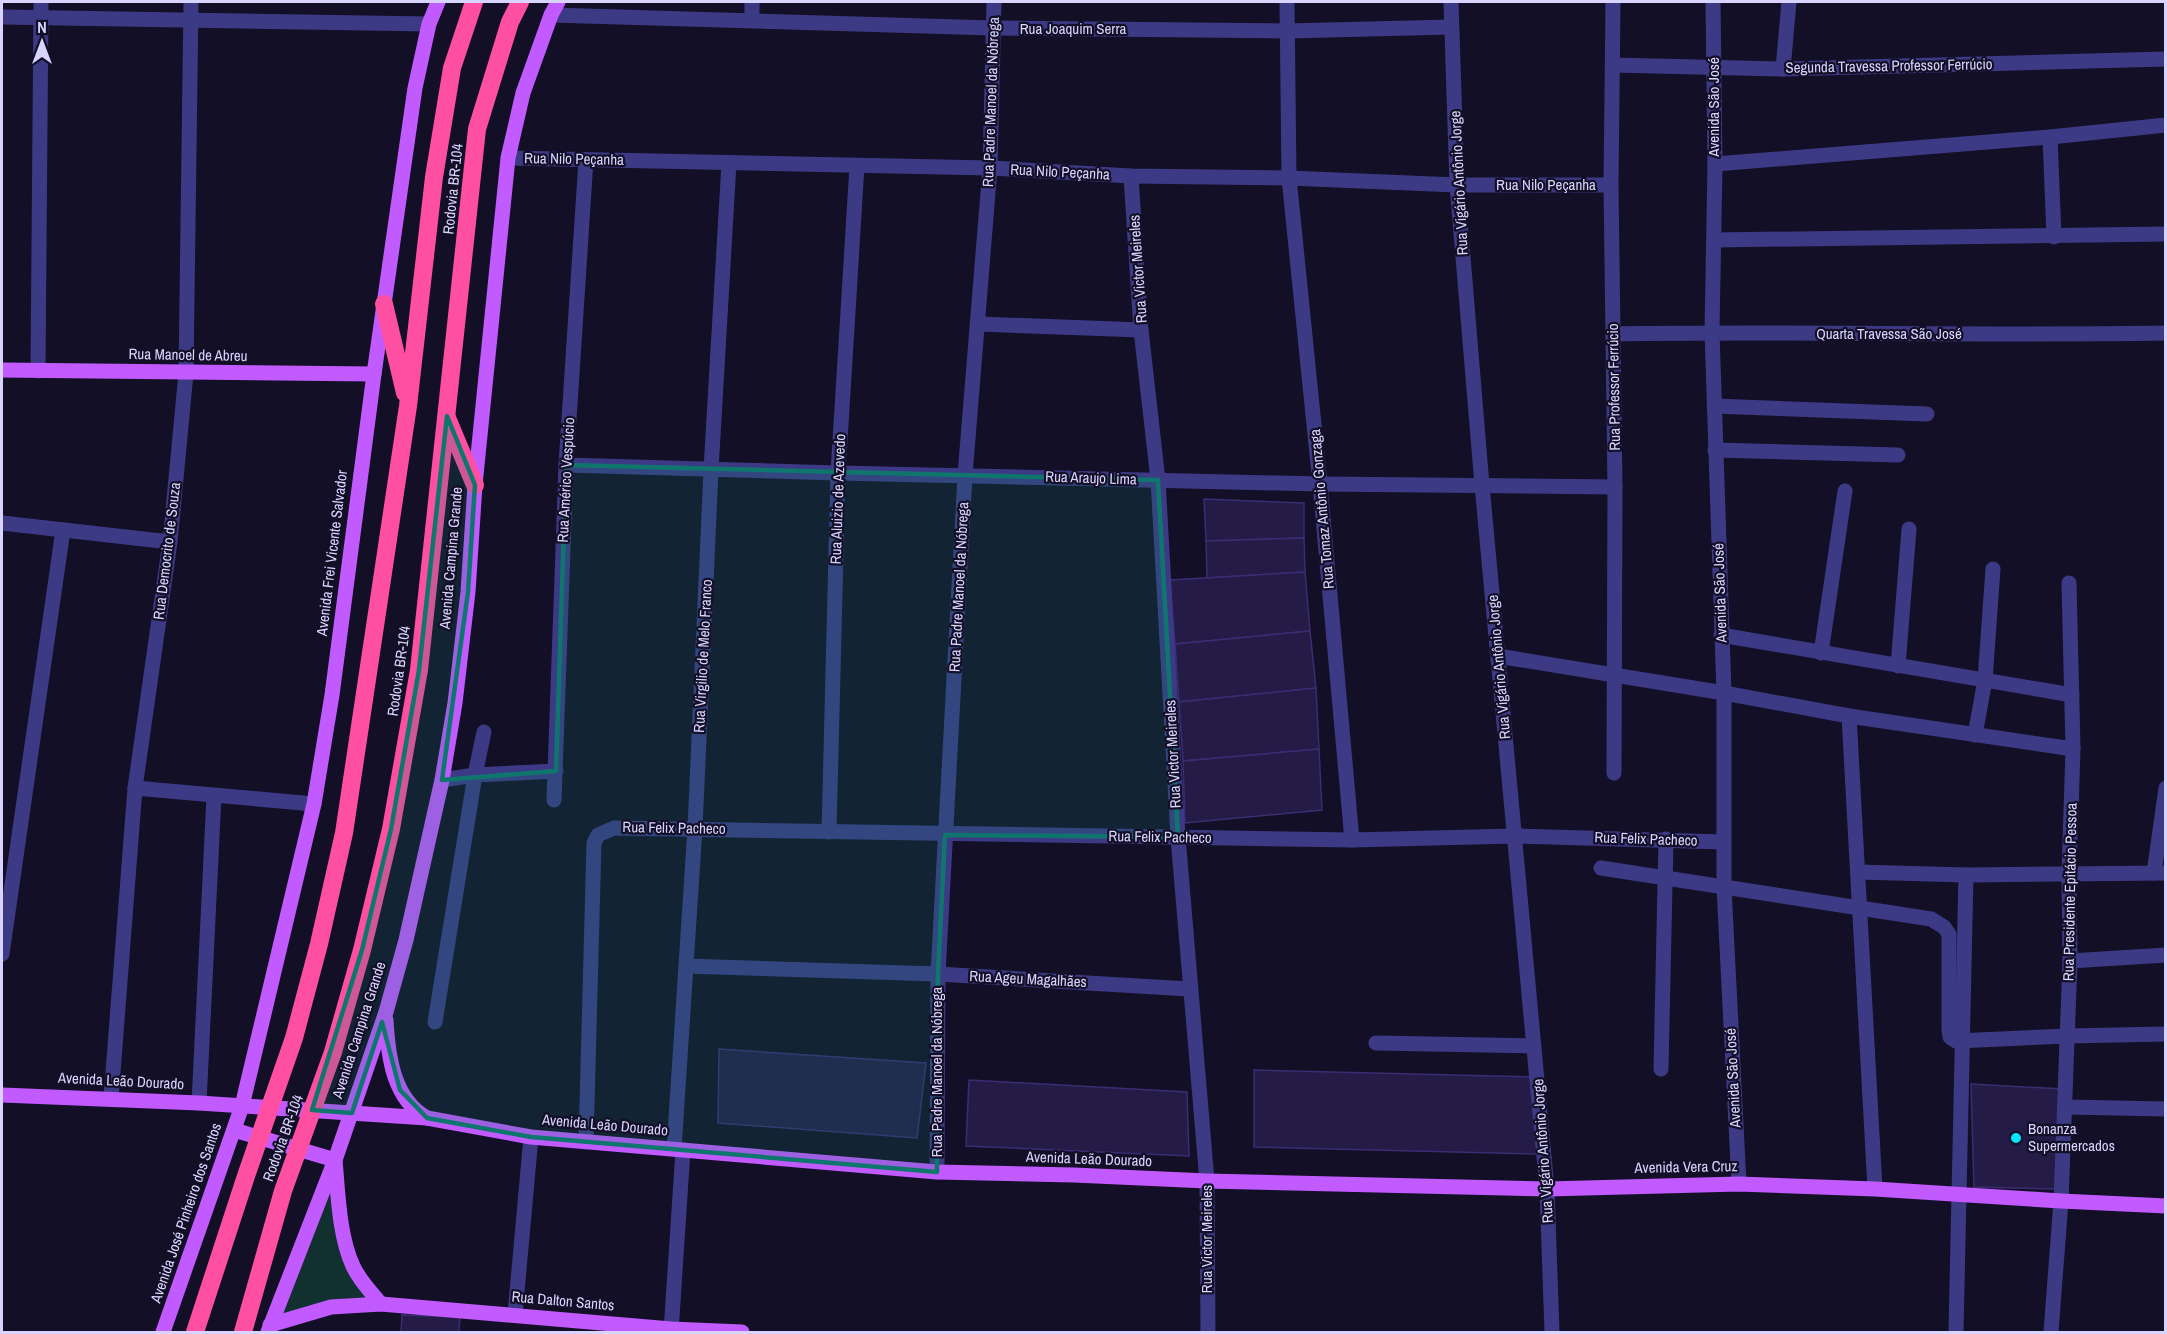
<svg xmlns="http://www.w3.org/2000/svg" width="2167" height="1334" font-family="'Archivo Narrow',sans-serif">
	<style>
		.green { fill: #12302f }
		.building { fill: #241b47; stroke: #3b2d73; stroke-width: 1.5 }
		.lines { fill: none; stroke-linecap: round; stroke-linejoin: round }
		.minor { stroke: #3d3a85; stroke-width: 15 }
		.major { stroke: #c25bff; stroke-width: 15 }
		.highway { stroke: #ff4fa3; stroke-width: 18 }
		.marked { fill: #0f766e; fill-opacity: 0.2; stroke: #0f766e; stroke-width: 4.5; stroke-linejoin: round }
		.poi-dot { fill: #00e5ff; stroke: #130f26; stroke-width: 2 }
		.labels { text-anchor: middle; stroke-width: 4.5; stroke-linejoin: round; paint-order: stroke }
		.street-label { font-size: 15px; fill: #d9d4ff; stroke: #130f26 }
		.poi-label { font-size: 15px; fill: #d9d4ff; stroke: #130f26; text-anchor: start }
	</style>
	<rect width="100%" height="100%" fill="#130f26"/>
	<path class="green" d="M331,1179l9,56 35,65 -98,19z"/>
	<g class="building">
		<path d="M1204,499l100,4v35l-98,3z"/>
		<path d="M1304,538l1,34 -98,6 -1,-37z"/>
		<path d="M1305,572l5,59 -135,13 -5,-64z"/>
		<path d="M1310,631l6,57 -137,14 -4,-58z"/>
		<path d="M1316,688l3,61 -136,12 -4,-59z"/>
		<path d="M1319,749l3,61 -137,13 -2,-62z"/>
		<path d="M719,1049l207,14 -9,75 -199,-15z"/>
		<path d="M1254,1070l279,7 4,77 -283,-7z"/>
		<path d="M969,1080l218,12 2,64 -223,-10z"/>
		<path d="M1971,1084l92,5 -7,100 -82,-2z"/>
		<path d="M402,1315l58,2 -1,15h-58z"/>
	</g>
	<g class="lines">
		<g class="minor">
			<path d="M752,2v18"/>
			<path d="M1287,2l2,176 31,306 32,356"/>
			<path d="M1451,2l6,183 25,300 65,704 5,143"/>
			<path d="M1613,2l-2,183 4,302 -1,286"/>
			<path d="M1713,2l2,162 -3,168 12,361v194l15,297"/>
			<path d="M551,15l442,13 295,3 163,-4"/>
			<path d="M2,17l427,7"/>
			<path d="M1613,65l170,4 383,-10"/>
			<path d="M1783,69l6,-67"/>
			<path d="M2050,137l4,100"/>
			<path d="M508,158l482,10 141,8 158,2 168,7h154"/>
			<path d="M1715,164l335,-27 116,-12"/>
			<path d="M1131,176l10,154 17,150 20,357 29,344 1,151"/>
			<path d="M1714,240l452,-6"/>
			<path d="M979,324l162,6"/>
			<path d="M1613,334c184,-3 368,2 553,-1"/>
			<path d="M38,371l3,-369"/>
			<path d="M1714,406l213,8"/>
			<path d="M1715,450l183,5"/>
			<path d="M566,465l272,8 482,11 295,3"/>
			<path d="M2,523l168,19"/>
			<path d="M1721,635l351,60"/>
			<path d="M1821,653l24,-162"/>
			<path d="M1498,656l226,37 125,23 224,33"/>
			<path d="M1898,666l11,-137"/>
			<path d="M1849,716l26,473"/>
			<path d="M1975,735l10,-55 8,-111"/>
			<path d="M442,780l33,-5 81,-4"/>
			<path d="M135,788l179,16"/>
			<path d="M554,800l12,-335 20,-305"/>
			<path d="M829,832l9,-359 19,-307"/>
			<path d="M1601,868l330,51 13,8 5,7v96l1,7 6,4 111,-5 99,-2"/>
			<path d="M1858,872l108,3 200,-2"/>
			<path d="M2154,873l12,-85"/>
			<path d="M2,954l61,-424"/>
			<path d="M2070,961l96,-6"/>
			<path d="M686,966l252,8 251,15"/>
			<path d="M435,1022l40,-247 9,-43"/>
			<path d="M1376,1043l158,3"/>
			<path d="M1661,1069l5,-230"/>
			<path d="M111,1098l24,-310 35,-246 16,-169 5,-371"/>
			<path d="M199,1103l15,-307"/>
			<path d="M2065,1107l101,2"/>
			<path d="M586,1142l8,-299 4,-8 16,-7 738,12 163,-4 208,6"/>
			<path d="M674,1149l21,-321 16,-358 18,-307"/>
			<path d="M937,1172l1,-198 27,-499 25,-307 4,-166"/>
			<path d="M515,1314l16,-177"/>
			<path d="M671,1332l12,-182"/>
			<path d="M1956,1332l10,-457"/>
			<path d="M2051,1332l10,-131 9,-240 -1,-87 4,-125 -4,-166"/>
		</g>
		<g class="major">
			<path d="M2,370l372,4"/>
			<path d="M386,1020c2,36 7,79 41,98"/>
			<path d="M2,1095l197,8 228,15 104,19 406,35 137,3 133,6 340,8 192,-5 136,5 186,12 105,5"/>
			<path d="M234,1130l101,30c3,33 4,76 18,106 6,14 18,26 28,38"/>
			<path d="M270,1325l61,-18 50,-3 290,25 71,3"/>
			<path d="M163,1332l79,-226 72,-302 18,-109 42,-321 41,-286 14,-64 9,-22"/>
			<path d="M268,1332l67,-172 51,-148 20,-72 36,-160 13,-77 13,-111 7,-107 33,-327 15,-65 28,-78 7,-13"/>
		</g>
		<g class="highway">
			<path d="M384,304l21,89"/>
			<path d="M447,418l28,67"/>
			<path d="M195,1332l51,-156 48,-138 25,-94 25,-111 64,-427 26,-229 18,-109 22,-66"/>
			<path d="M243,1332l40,-141 50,-139 29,-102 29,-121 28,-159 58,-541 33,-107 10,-20"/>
		</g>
	</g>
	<path class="marked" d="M447,416l28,69 -7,107 -26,188 114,-9 10,-306 592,15 20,357 -233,-2 -7,139 -1,198 -406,-35 -104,-19 -27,-28 -18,-68 -30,91 -40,-3 50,-160 29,-121 28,-159z"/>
	<circle class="poi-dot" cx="2016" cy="1138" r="6"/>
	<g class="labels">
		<g class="street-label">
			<text x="1073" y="34">Rua Joaquim Serra</text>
			<text transform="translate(1889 66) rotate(-1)" y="5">Segunda Travessa Professor Ferrúcio</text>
			<text transform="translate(991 102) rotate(-88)" y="5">Rua Padre Manoel da Nóbrega</text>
			<text transform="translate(1714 107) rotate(-90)" y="5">Avenida São José</text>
			<text transform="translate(574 159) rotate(1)" y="5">Rua Nilo Peçanha</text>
			<text transform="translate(1060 172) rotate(3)" y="5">Rua Nilo Peçanha</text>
			<text transform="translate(1459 183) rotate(-93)" y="5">Rua Vigário Antônio Jorge</text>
			<text x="1546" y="190">Rua Nilo Peçanha</text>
			<text transform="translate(453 189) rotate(-84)" y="5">Rodovia BR-104</text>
			<text transform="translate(1138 269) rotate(-94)" y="5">Rua Victor Meireles</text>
			<text x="1889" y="339">Quarta Travessa São José</text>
			<text transform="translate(188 355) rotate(1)" y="5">Rua Manoel de Abreu</text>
			<text transform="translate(1614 387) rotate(-91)" y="5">Rua Professor Ferrúcio</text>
			<text transform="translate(1091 478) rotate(2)" y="5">Rua Araujo Lima</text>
			<text transform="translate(566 480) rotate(-87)" y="5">Rua Américo Vespúcio</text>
			<text transform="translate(838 499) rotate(-88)" y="5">Rua Aluizio de Azevedo</text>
			<text transform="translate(1322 509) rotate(-95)" y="5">Rua Tomaz Antônio Gonzaga</text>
			<text transform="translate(167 551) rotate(-83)" y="5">Rua Democrito de Souza</text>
			<text transform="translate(332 553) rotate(-83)" y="5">Avenida Frei Vicente Salvador</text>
			<text transform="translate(451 558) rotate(-85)" y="5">Avenida Campina Grande</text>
			<text transform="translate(959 587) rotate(-87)" y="5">Rua Padre Manoel da Nóbrega</text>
			<text transform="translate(1720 593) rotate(-92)" y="5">Avenida São José</text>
			<text transform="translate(703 656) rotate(-87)" y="5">Rua Virgilio de Melo Franco</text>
			<text transform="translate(1499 667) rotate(-95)" y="5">Rua Vigário Antônio Jorge</text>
			<text transform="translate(399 671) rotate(-82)" y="5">Rodovia BR-104</text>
			<text transform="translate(1173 754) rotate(-93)" y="5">Rua Victor Meireles</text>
			<text transform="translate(674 828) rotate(1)" y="5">Rua Felix Pacheco</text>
			<text transform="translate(1160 837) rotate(1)" y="5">Rua Felix Pacheco</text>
			<text transform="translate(1646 839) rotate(2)" y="5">Rua Felix Pacheco</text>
			<text transform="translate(2070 892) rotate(-89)" y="5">Rua Presidente Epitácio Pessoa</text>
			<text transform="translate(1028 979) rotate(3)" y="5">Rua Ageu Magalhães</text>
			<text transform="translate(359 1030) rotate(-72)" y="5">Avenida Campina Grande</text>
			<text transform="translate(937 1072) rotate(-90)" y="5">Rua Padre Manoel da Nóbrega</text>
			<text transform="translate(1733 1078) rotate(-93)" y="5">Avenida São José</text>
			<text transform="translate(121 1081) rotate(3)" y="5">Avenida Leão Dourado</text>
			<text transform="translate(605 1125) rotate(5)" y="5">Avenida Leão Dourado</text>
			<text transform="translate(283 1138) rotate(-70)" y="5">Rodovia BR-104</text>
			<text transform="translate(1543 1151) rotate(-94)" y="5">Rua Vigário Antônio Jorge</text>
			<text transform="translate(1089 1159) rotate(2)" y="5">Avenida Leão Dourado</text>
			<text transform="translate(1686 1167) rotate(-1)" y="5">Avenida Vera Cruz</text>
			<text transform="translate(186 1213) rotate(-71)" y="5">Avenida José Pinheiro dos Santos</text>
			<text transform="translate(1207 1239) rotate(-90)" y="5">Rua Victor Meireles</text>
			<text transform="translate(563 1301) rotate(5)" y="5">Rua Dalton Santos</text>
		</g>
		<g class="poi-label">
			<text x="2028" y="1134">Bonanza<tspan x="2028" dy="17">Supermercados</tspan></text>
		</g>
	</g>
	<rect width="2167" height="1334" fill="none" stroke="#d9d4ff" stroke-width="6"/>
	<g transform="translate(42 42)" stroke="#130f26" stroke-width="4.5" paint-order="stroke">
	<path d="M0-4.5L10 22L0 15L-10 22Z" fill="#d9d4ff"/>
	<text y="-9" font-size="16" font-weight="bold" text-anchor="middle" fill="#d9d4ff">N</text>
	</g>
</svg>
